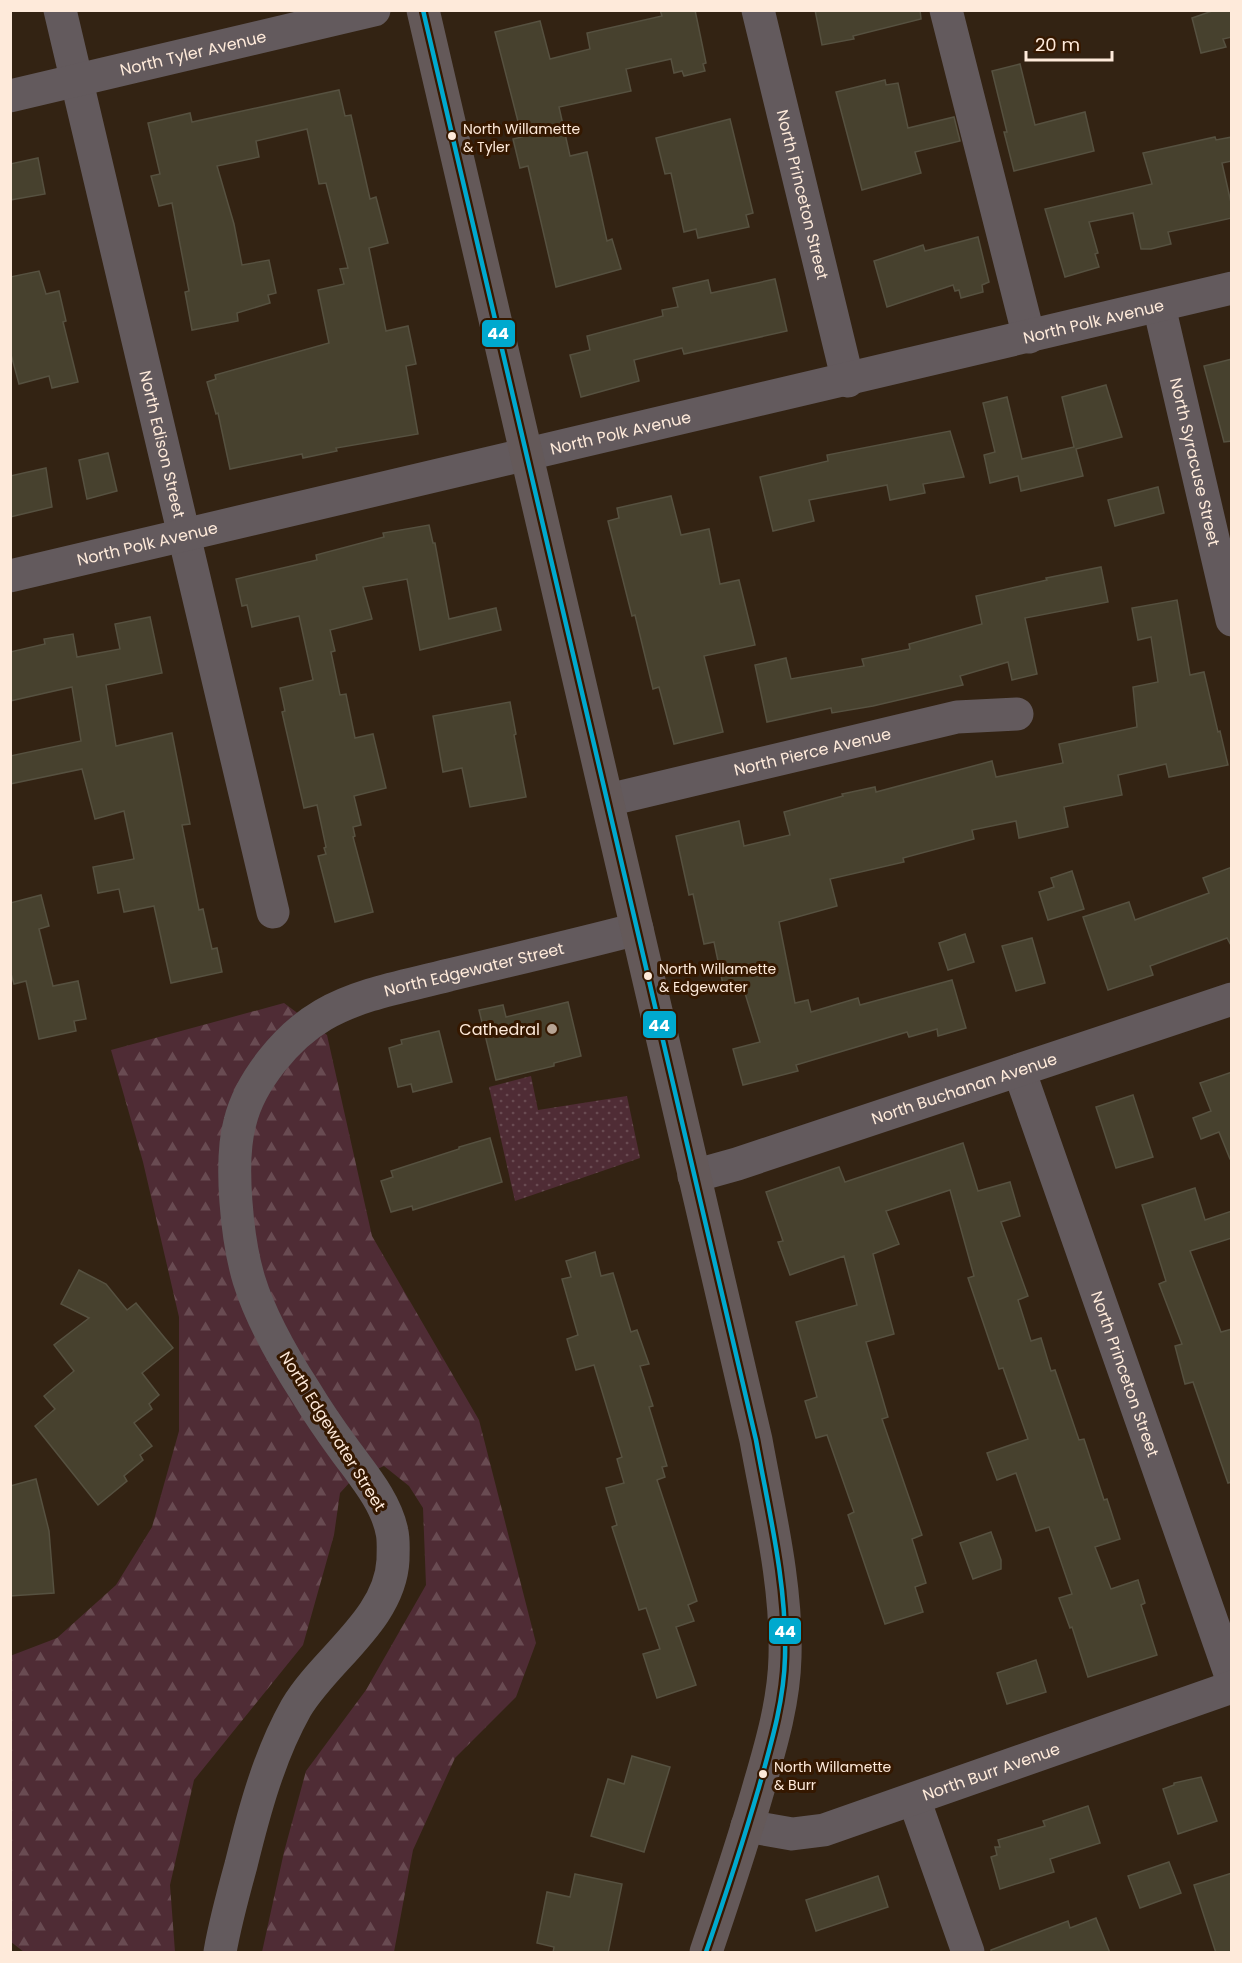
<svg xmlns="http://www.w3.org/2000/svg" width="1242" height="1963" font-family="Poppins,sans-serif">
	<style>
		.grass { fill: url(#grass-dots) }
		.forest { fill: url(#forest-firs) }
		.building { fill: #47412e; stroke: #565140; stroke-width: 1.5 }
		.lines { fill: none; stroke-linecap: round; stroke-linejoin: round }
		.minor { stroke: #635a5d; stroke-width: 33 }
		.major { stroke: #645959; stroke-width: 33 }
		.bus-1-casing { stroke: #351800; stroke-width: 9 }
		.bus-1 { stroke: #00a9ce; stroke-width: 4.5 }
		.bus-dot { fill: #feeada; stroke: #351800; stroke-width: 2 }
		.poi-dot { fill: #b7a494; stroke: #351800; stroke-width: 2 }
		.labels { text-anchor: middle; stroke-width: 6; stroke-linejoin: round; paint-order: stroke }
		.bus-label { font-size: 14px; fill: #feeada; stroke: #351800; text-anchor: start }
		.street-label { font-size: 16px; fill: #feeada; stroke: #351800 }
		.poi-label { font-size: 16px; fill: #feeada; stroke: #351800; text-anchor: end }
		.line-badge { stroke: #351800; stroke-width: 2 }
		.badge-label { font-size: 16px; text-anchor: middle; font-weight: bold; fill: #fff }
	</style>
	<defs>
		<pattern id="grass-dots" width="8" height="8" patternUnits="userSpaceOnUse" patternTransform="scale(1.5)"><rect width="8" height="8" fill="#4f2c35"/><path d="M2 2h.1M6 6h.1" fill="none" stroke="#694b52" stroke-width="1.8" stroke-linecap="round"/></pattern>
		<pattern id="forest-firs" width="22" height="20" patternUnits="userSpaceOnUse" patternTransform="scale(1.5)"><rect width="22" height="20" fill="#4f2c35"/><path d="M5 1l3.5 6h-7zM16 11l3.5 6h-7z" fill="#694b52"/></pattern>
	</defs>
	<rect width="100%" height="100%" fill="#332313"/>
	<path class="grass" d="M531,1076l7,34 89,-14 13,62 -125,43 -26,-114z"/>
	<path class="forest" d="M284,1003l43,32 45,201 107,184 57,223 -20,54 -61,61 -42,92 -19,102h-132l22,-100 22,-81 60,-81 60,-105 -3,-77 -14,-22 -25,-20 -33,15 -11,12 -6,42 -31,110 -109,135 -24,105 5,67h-151l-13,-10 -1,-286 47,-18 59,-53 36,-58 27,-96v-114l-36,-155 -32,-112z"/>
	<g class="building">
		<path d="M660,10h35l11,53 -3,1 2,7 -21,5 -2,-5 -8,2 -3,-14 -45,10 5,22 -72,16 11,49 17,-4 20,89 5,-2 9,30 -65,18 -28,-121 -8,2 -7,-29 9,-2 -27,-105 45,-11 10,38 40,-10 -3,-16 75,-17z"/>
		<path d="M815,10h105l1,9 -68,17 1,3 -32,6z"/>
		<path d="M1215,10h17v27l-9,2 3,8 -25,6 -9,-35z"/>
		<path d="M1020,64l15,61 50,-13 9,39 -80,20 -10,-39h3l-15,-61z"/>
		<path d="M885,80l1,5 12,-2 10,45 46,-11 6,24 -45,11 6,21 -59,17 -26,-98z"/>
		<path d="M339,90l6,26 6,-1 19,84 6,-2 12,46 -19,5 17,83 22,-5 8,38 -10,2 12,68 -82,14 1,3 -34,7 -1,-4 -72,15 -12,-56 -2,1 -9,-32 9,-3 -1,-4 114,-32 -11,-53 26,-6 -4,-15 8,-1 -22,-85 -7,1 -12,-55 -51,12 3,16 -42,9 17,58 8,41 27,-5 7,33 -8,2 2,8 -33,10 1,8 -46,9 -7,-38 4,-1 -17,-88 -13,3 -8,-30 9,-2 -12,-51 42,-10 2,9z"/>
		<path d="M730,119l23,94 -7,2 3,12 -51,11 -2,-9 -12,3 -13,-59 -6,1 -9,-36z"/>
		<path d="M1215,137l1,3 16,-3v24l-10,2 10,44v11l-64,14 3,12 -20,5h-10l-8,-36 -44,9 9,31 -3,1 4,13 -34,10 -20,-68 107,-25 -9,-31z"/>
		<path d="M38,158l7,36 -35,6v-36z"/>
		<path d="M978,237l11,45 -7,3 1,7 -22,6 -2,-8 -4,1 -2,-6 -66,22 -13,-46 49,-16 2,6z"/>
		<path d="M39,271l7,23 13,-3 7,30 -3,1 15,60 -26,6 -3,-12 -30,8 -9,-33v-74z"/>
		<path d="M775,279l12,52 -103,23 -2,-6 -48,12 5,21 -58,16 -11,-42 20,-5 -3,-14 76,-20 -1,-6 16,-3 -5,-19 35,-8 3,13z"/>
		<path d="M1232,359v82l-8,1 -20,-76z"/>
		<path d="M1106,385l16,52 -46,12 7,27 -62,15 -3,-15 -28,7 -6,-28 11,-3 -12,-49 24,-6 15,62 52,-12 -12,-50z"/>
		<path d="M950,431l14,46 -41,7 2,9 -35,7 -3,-15 -78,15 5,21 -41,10 -13,-54 68,-16 -1,-6z"/>
		<path d="M108,453l9,38 -30,8 -8,-39z"/>
		<path d="M46,468l6,39 -42,10v-41z"/>
		<path d="M1158,487l6,26 -49,13 -7,-26z"/>
		<path d="M671,496l10,39 28,-6 11,55 19,-4 16,65 -51,11 19,76 -49,12 -15,-57 -6,2 -18,-74 -3,1 -24,-95 11,-3 -2,-10z"/>
		<path d="M429,525l4,18h2l14,76 47,-11 5,22 -81,20 -13,-71 -44,8 9,32 -42,11 5,21 -4,1 9,43 6,-1 9,44 18,-4 13,54 -32,8 7,29 -8,2 2,9 -2,1 20,75 -38,10 -17,-66 8,-2 -2,-6 2,-1 -9,-42 -13,3 -22,-96 3,-1 -5,-23 33,-8 -14,-64 -47,11 -5,-22 -5,1 -6,-27 81,-19 -1,-5 68,-18 -1,-4z"/>
		<path d="M1101,567l7,35 -83,16 12,56 -25,6 -4,-18 -48,14 3,9 -90,21 -41,7 -1,-5 -64,14 -12,-57 31,-7 5,21 73,-13 -2,-7 48,-10 -1,-5 73,-20 -6,-28 71,-16 -1,-2z"/>
		<path d="M1177,600l13,75 14,-3 14,60 2,-1 8,34 -59,12 -3,-13 -48,11 4,20 -58,12 4,20 -49,11 -3,-17 -44,9 2,9 -71,19 1,4 -74,17 7,27 -58,16 16,81 13,-3 3,12 47,-14 2,7 92,-25 14,48 -28,8 -1,-7 -28,8 -2,-5 -111,33 2,6 -55,14 -10,-36 27,-7 -16,-52 -19,4 -11,-52 -10,2 -11,-50 -4,1 -13,-59 63,-15 5,25 46,-11 -6,-23 59,-16 -1,-2 33,-7 1,5 116,-31 4,16 67,-14 -4,-19 78,-17 -4,-40 25,-5 -7,-45 -13,3 -6,-32z"/>
		<path d="M150,617l12,56 -56,12 10,61 56,-13 18,91 -8,1 17,85 4,-1 9,40 5,-1 5,24 -51,11 -17,-77 -30,6 -5,-23 -21,4 -5,-26 41,-8 -10,-48 -29,8 -13,-50 -72,15v-28l71,-15 -9,-54 -62,14v-49l35,-8 -1,-5 29,-5 4,23 43,-8 -5,-25z"/>
		<path d="M510,702l6,32 -2,1 12,62 -56,10 -8,-39 -19,4 -10,-56z"/>
		<path d="M1232,867v80l-5,-9 -77,28 3,9 -45,15 -25,-73 46,-15 6,18 74,-27 -6,-15z"/>
		<path d="M1072,871l12,38 -36,11 -9,-28 15,-5 -3,-9z"/>
		<path d="M41,895l8,31 -10,3 14,57 25,-5 8,38 -12,2 2,10 -37,8 -13,-58 -12,3 -4,-14v-67z"/>
		<path d="M965,934l9,28 -26,8 -9,-27z"/>
		<path d="M1032,938l13,45 -29,8 -14,-45z"/>
		<path d="M568,1002l13,54 -27,7v3l-58,14 -17,-70 24,-5 3,12z"/>
		<path d="M439,1031l13,51 -39,10 -2,-8 -13,3 -9,-39 13,-4 -1,-4z"/>
		<path d="M1232,1072v87h-2l-11,-27 -18,7 -8,-21 18,-7 -11,-28z"/>
		<path d="M1133,1095l20,62 -37,11 -20,-61z"/>
		<path d="M490,1138l12,44 -89,28 -1,-4 -21,6 -10,-31 12,-4 -2,-6 68,-22v-2z"/>
		<path d="M963,1143l15,48 32,-9 10,34 -19,6 27,74 -10,4 13,41 10,-3 10,33 4,-1 24,70 5,-1 20,61 3,-1 13,40 -25,8 16,42 27,-9 7,23 -4,2 16,50 -69,22 -16,-50 -2,1 -11,-30 13,-4 -23,-67 -13,4 -20,-58 -19,7 -10,-27 41,-14 -25,-71 -4,1 -31,-91 6,-2 -24,-86 -64,21 13,33 -26,10 21,80 -28,8 22,75 -6,2 40,116 -10,4 14,44 -11,4 8,25 -38,12 -37,-109 6,-3 -27,-77 -11,3 -11,-37 12,-4 -21,-75 61,-17 -13,-49 -54,19 -12,-33 5,-1 -17,-49 73,-25 6,15z"/>
		<path d="M1195,1188l10,32 27,-9v27l-42,13 31,81 11,-3v153l-4,1 -35,-101 -8,2 -10,-38 7,-2 -23,-60 7,-3 -24,-76z"/>
		<path d="M595,1252l6,24 12,-3 18,59 6,-2 12,34 -9,2 13,40 -4,1 18,59 -5,1 3,10 -8,3 40,121 -9,4 6,16 -18,6 20,58 -39,13 -14,-44 17,-5 -14,-41 -7,2 -27,-83 5,-2 -11,-37 18,-5 -7,-24 5,-2 -28,-92 -18,5 -9,-31 11,-4 -16,-56 9,-2 -5,-16z"/>
		<path d="M79,1270l27,14 21,26 9,-7 37,45 -31,25 17,22 -10,9 3,5 -18,14 18,23 -12,9 3,5 -19,16 3,5 -29,24 -63,-79 20,-17 -11,-13 30,-25 -20,-26 35,-27 -28,-14z"/>
		<path d="M36,1479l13,52 5,62 -44,3v-110z"/>
		<path d="M991,1532l10,28v9l-28,10 -13,-36z"/>
		<path d="M1036,1660l10,32 -39,12 -10,-31z"/>
		<path d="M632,1756l38,11 -26,85 -53,-16 17,-57 16,5z"/>
		<path d="M1201,1777l16,44 -39,13 -15,-45 11,-4v-2z"/>
		<path d="M1088,1806l12,37 -50,16 4,13 -54,17 -9,-32 6,-2 -2,-8h5l-2,-7 47,-14 -2,-5z"/>
		<path d="M1169,1862l12,31 -41,15 -12,-32z"/>
		<path d="M1232,1873v80h-16l-22,-68z"/>
		<path d="M575,1874l47,10 -14,69h-55l1,-6 -17,-4 10,-51 23,5z"/>
		<path d="M878,1876l10,31 -72,24 -10,-31z"/>
		<path d="M1096,1918l14,35h-119v-3l77,-29 2,7z"/>
	</g>
	<g class="lines">
		<g class="minor">
			<path id="s1" d="M60,10l213,902"/>
			<path id="s2" d="M758,10l90,371"/>
			<path d="M946,10l83,327"/>
			<path id="s3" d="M10,96l364,-86"/>
			<path id="s4" d="M1159,306l73,314"/>
			<path id="s5" d="M10,576c407,-97 815,-190 1222,-288"/>
			<path id="s6" d="M608,800l349,-83 60,-3"/>
			<path id="s7" d="M1019,1070l213,609"/>
			<path id="s8" d="M694,1176l43,-12 495,-165"/>
			<path d="M914,1799l54,153"/>
			<path id="s9" d="M747,1826l45,8 32,-4 408,-143"/>
			<path id="s10" d="M220,1952c5,-29 13,-58 21,-87 13,-53 28,-109 55,-157 29,-49 94,-88 97,-148 0,-9 1,-19 -1,-28 -6,-31 -30,-58 -48,-83 -14,-19 -27,-38 -39,-58 -22,-34 -44,-72 -56,-111 -12,-40 -20,-118 -9,-158 10,-41 47,-86 83,-107 38,-22 84,-29 126,-40 63,-15 126,-30 188,-46"/>
		</g>
		<path class="major" d="M423,10l333,1430c13,72 31,144 29,217 -1,43 -13,85 -25,126 -16,57 -35,113 -54,169"/>
		<defs>
			<path id="bus-1" d="M423,10l333,1430c13,72 31,144 29,217 -1,44 -14,87 -26,130 -16,55 -34,110 -53,165"/>
		</defs>
		<use href="#bus-1" class="bus-1-casing"/>
		<use href="#bus-1" class="bus-1"/>
	</g>
	<g class="bus-dot">
		<circle cx="452" cy="136" r="5"/>
		<circle cx="648" cy="976" r="5"/>
		<circle cx="763" cy="1774" r="5"/>
	</g>
	<circle class="poi-dot" cx="552" cy="1029" r="6"/>
	<g class="labels">
		<g class="bus-label">
			<text x="463" y="134">North Willamette<tspan x="463" dy="18">&amp; Tyler</tspan></text>
			<text x="659" y="974">North Willamette<tspan x="659" dy="18">&amp; Edgewater</tspan></text>
			<text x="774" y="1772">North Willamette<tspan x="774" dy="18">&amp; Burr</tspan></text>
		</g>
		<g class="street-label">
			<text dy="6" stroke="none"><textPath href="#s3" startOffset="188">North Tyler Avenue</textPath></text>
			<text dy="6" stroke="none"><textPath href="#s2" startOffset="190">North Princeton Street</textPath></text>
			<text dy="6" stroke="none"><textPath href="#s5" startOffset="1113">North Polk Avenue</textPath></text>
			<text dy="6" stroke="none"><textPath href="#s5" startOffset="627">North Polk Avenue</textPath></text>
			<text dy="6" stroke="none"><textPath href="#s1" startOffset="446">North Edison Street</textPath></text>
			<text dy="6" stroke="none"><textPath href="#s4" startOffset="160">North Syracuse Street</textPath></text>
			<text dy="6" stroke="none"><textPath href="#s5" startOffset="141">North Polk Avenue</textPath></text>
			<text dy="6" stroke="none"><textPath href="#s6" startOffset="210">North Pierce Avenue</textPath></text>
			<text dy="6" stroke="none"><textPath href="#s10" startOffset="1212">North Edgewater Street</textPath></text>
			<text dy="6" stroke="none"><textPath href="#s8" startOffset="284">North Buchanan Avenue</textPath></text>
			<text dy="6" stroke="none"><textPath href="#s7" startOffset="322">North Princeton Street</textPath></text>
			<text transform="translate(333 1431) rotate(58)" y="6">North Edgewater Street</text>
			<text dy="6" stroke="none"><textPath href="#s9" startOffset="255">North Burr Avenue</textPath></text>
		</g>
		<g class="poi-label">
			<text x="540" y="1035">Cathedral</text>
		</g>
	</g>
	<g class="line-badge">
		<rect x="481" y="319" width="35" height="29" rx="6" fill="#00a9ce"/>
		<rect x="642" y="1010" width="35" height="29" rx="6" fill="#00a9ce"/>
		<rect x="768" y="1617" width="34" height="28" rx="6" fill="#00a9ce"/>
	</g>
	<g class="badge-label">
		<text x="498" y="339">44</text>
		<text x="659" y="1031">44</text>
		<text x="785" y="1637">44</text>
	</g>
	<rect width="1242" height="1963" fill="none" stroke="#feeada" stroke-width="24"/>
	<path d="M1026 51v9h86v-9" fill="none" stroke="#feeada" stroke-width="3"/>
	<text x="1035" y="51" font-size="18" fill="#feeada" stroke="#351800" stroke-width="4.5" paint-order="stroke">20 m</text>
</svg>
